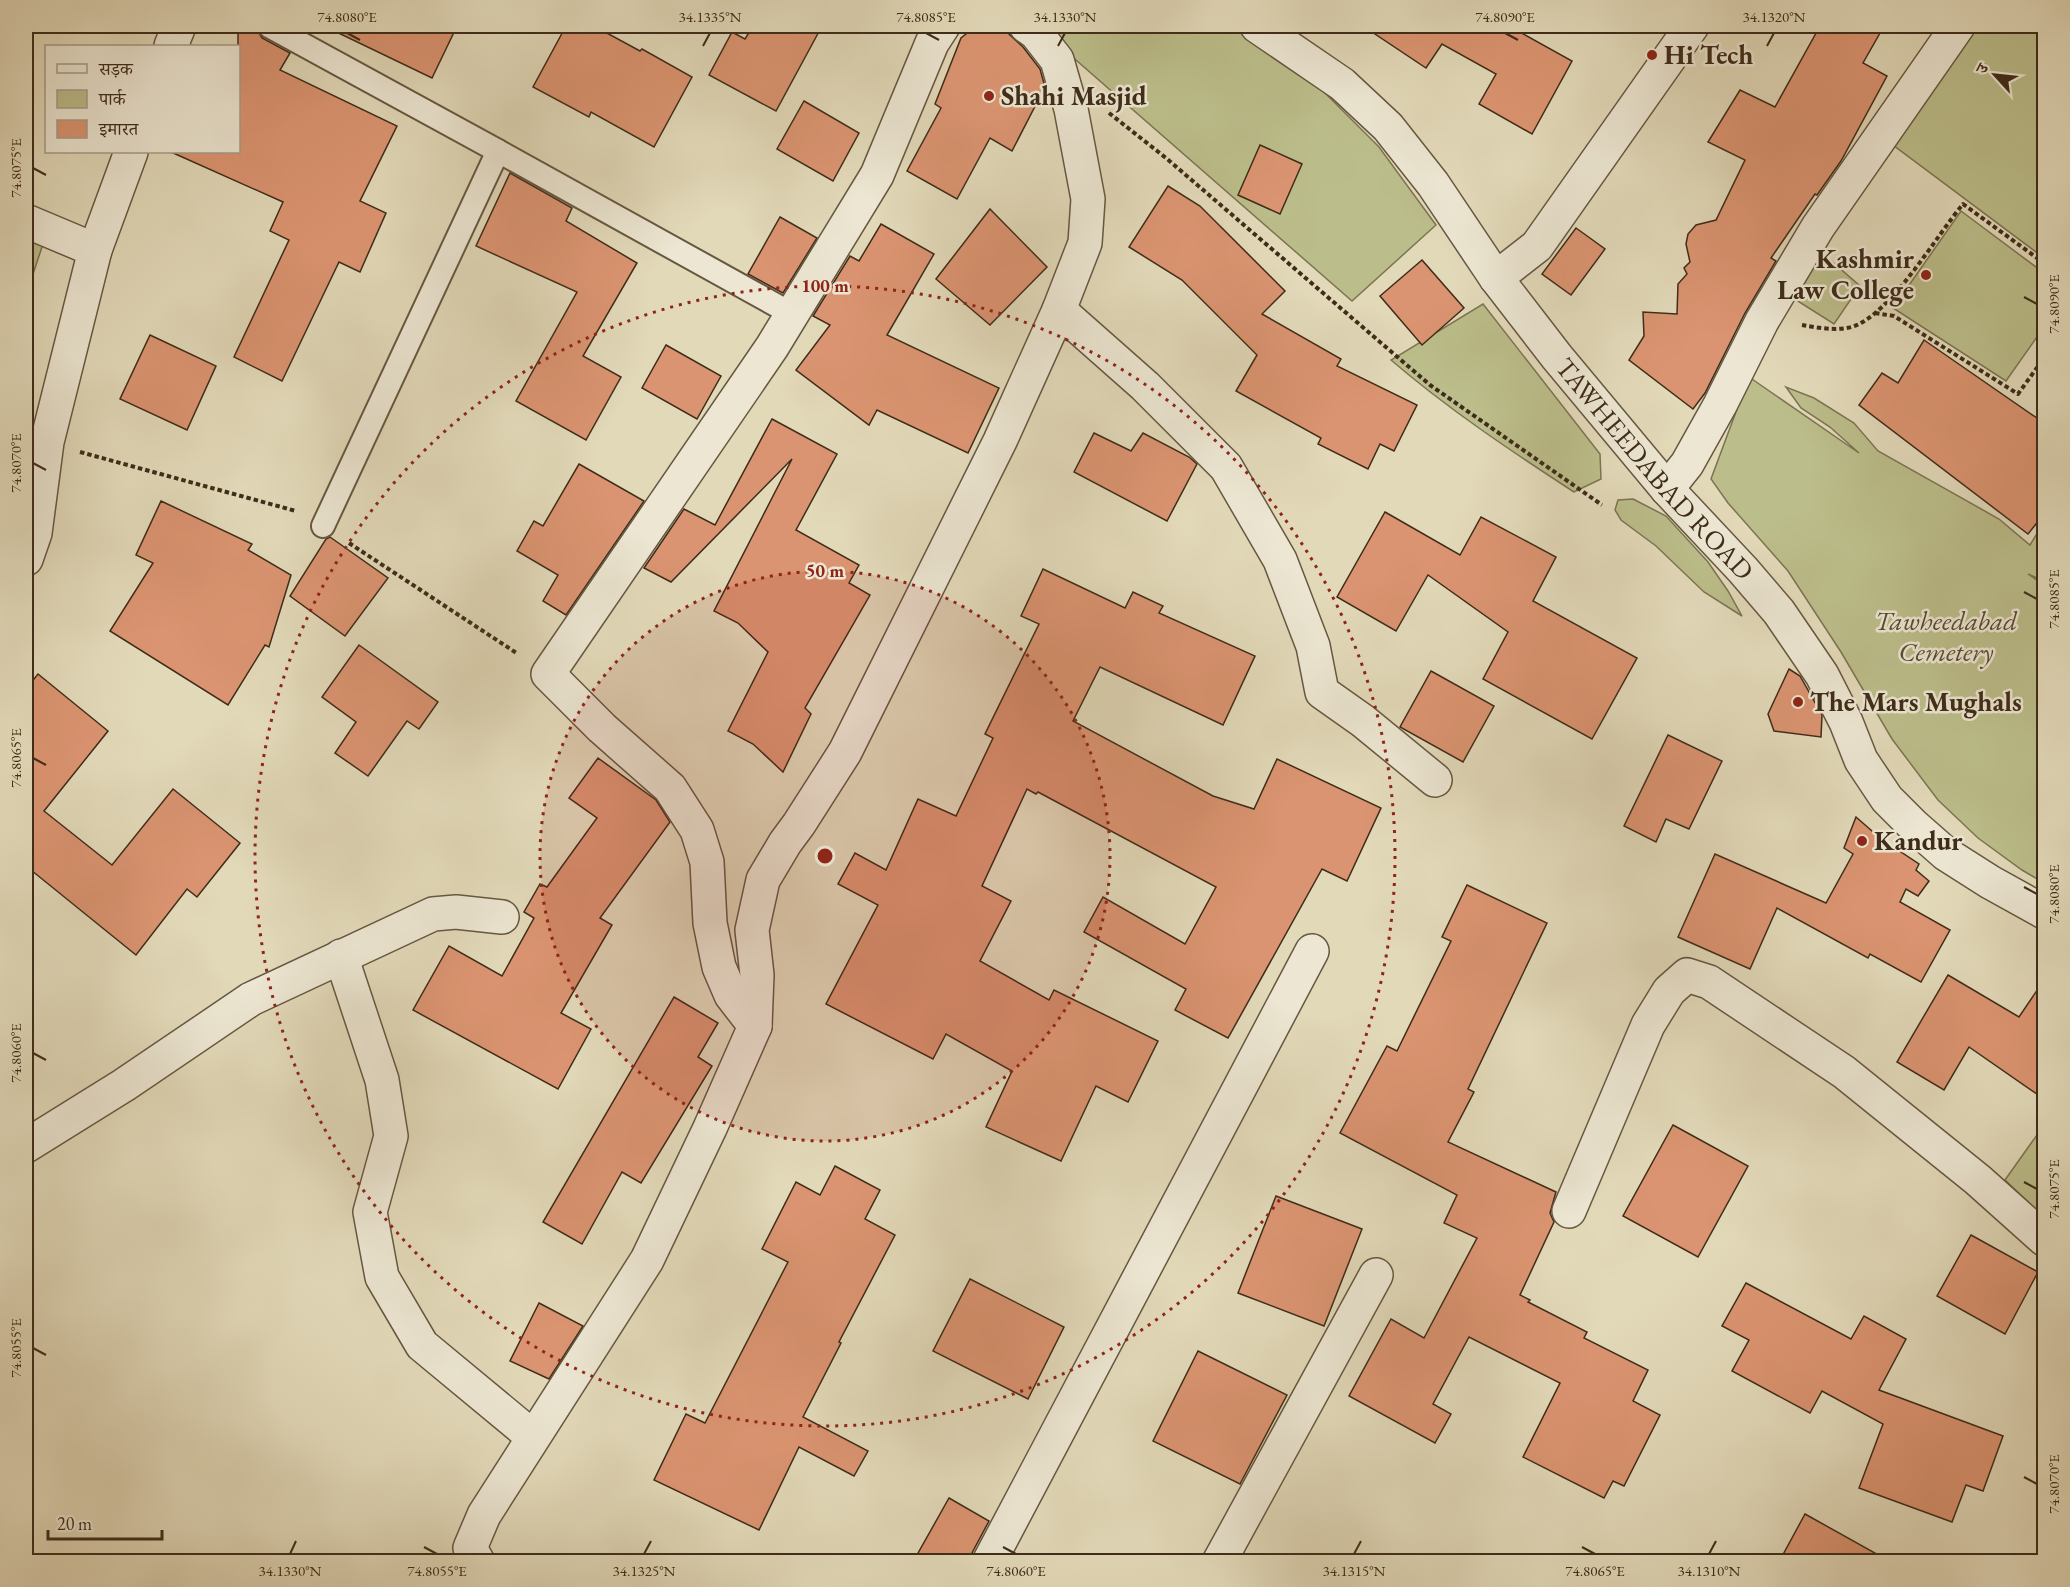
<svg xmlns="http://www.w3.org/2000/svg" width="2070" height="1587" font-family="'EB Garamond','Noto Serif Devanagari',serif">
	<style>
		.green { fill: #bbbd8a; stroke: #7c7452; stroke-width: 1.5 }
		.building { fill: #db9471; stroke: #3e2c19; stroke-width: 1.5 }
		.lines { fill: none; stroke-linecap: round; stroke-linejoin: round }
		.service-casing { stroke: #675741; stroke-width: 26 }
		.minor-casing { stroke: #675741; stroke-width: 36 }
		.tertiary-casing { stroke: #675741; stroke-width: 36 }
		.path { stroke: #3e2c19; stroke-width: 4; stroke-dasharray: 4.5 3; stroke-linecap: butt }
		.service { stroke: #ece6d2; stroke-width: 22 }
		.minor { stroke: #ece6d2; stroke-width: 33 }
		.tertiary { stroke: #ece6d2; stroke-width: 33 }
		.ticks { fill: none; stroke: #3e2c19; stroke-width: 2 }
		.ring { fill: none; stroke: #8f2418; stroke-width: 3; stroke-dasharray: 3 6 }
		.poi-dot { fill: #8f2418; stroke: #ece6d2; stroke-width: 2 }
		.labels { text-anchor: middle; stroke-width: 5; stroke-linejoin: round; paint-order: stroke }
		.poi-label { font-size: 27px; font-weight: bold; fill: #3e2c19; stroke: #ece6d2; text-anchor: start }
		.street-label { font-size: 27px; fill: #3e2c19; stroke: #ece6d2 }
		.park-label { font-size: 27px; font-style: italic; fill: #574930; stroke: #ece6d2 }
		.centre { fill: #8f2418; stroke: #ece6d2; stroke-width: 3 }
		.ring-label { font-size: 18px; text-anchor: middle; font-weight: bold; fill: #8f2418; stroke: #ece6d2; stroke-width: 5; stroke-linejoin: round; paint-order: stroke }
		.neatline { fill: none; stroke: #3e2c19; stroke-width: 2 }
		.ticks-label { font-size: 15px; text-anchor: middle; fill: #3e2c19 }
	</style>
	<rect width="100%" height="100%" fill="#e2d9b9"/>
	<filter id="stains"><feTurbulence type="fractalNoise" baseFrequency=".00333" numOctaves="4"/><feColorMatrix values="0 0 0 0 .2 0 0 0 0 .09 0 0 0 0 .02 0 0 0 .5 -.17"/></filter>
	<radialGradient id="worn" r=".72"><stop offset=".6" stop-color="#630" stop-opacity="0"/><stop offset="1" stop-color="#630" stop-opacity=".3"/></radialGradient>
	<g class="green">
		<path d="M1037,26h194l80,53 68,68 57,78 -84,76z"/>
		<path d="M1977,26h67v232l-151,-113z"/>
		<path d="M1961,211l83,62v54l-38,54 -113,-73z"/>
		<path d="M26,237l17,7 -17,51z"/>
		<path d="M1821,252l39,34 -26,38 -41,-26z"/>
		<path d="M1483,304l117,150 1,25 -27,13c-63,-41 -126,-83 -183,-132z"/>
		<path d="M1749,377l110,76 -29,-26 -29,-19 -15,-21 28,11 40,25 24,28 121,68 31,26 14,-23v59l-16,-7 16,11v298l-22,-13 -44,-32 -40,-38 -46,-61 -51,-87 -53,-81 -60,-68 -17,-24z"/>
		<path d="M1633,499l33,17 42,46 20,29 14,25 -38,-24 -48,-46 -35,-26 -6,-10 3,-10z"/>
		<path d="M2044,1125v92l-39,-37z"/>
	</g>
	<g class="building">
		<path d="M238,26h13l5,2 6,10 28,15 -10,17 117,56 -37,75 26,12 -26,59 -21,-10 -57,119 -48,-24 55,-117 -19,-9 13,-29 -112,-50h67z"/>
		<path d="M324,26h133l-25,52z"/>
		<path d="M566,26h28l46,25 2,-2 50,28 -38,70 -63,-35 -2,5 -56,-30z"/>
		<path d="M753,26h69l-46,85 -67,-36 23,-43 13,7z"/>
		<path d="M976,26h31l2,8 14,13 17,22 5,18 -33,64 -22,-13 -33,61 -50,-28 34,-63 -6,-4 26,-66z"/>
		<path d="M1363,26h146l63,35 -40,73 -53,-30 17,-30 -54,-30 -16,24z"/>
		<path d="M1820,26h64l-21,37 24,13 -46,85 -24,34 -2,-1 -44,64 5,3 -31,52 -40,80 -12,16 -64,-49 15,-24 -1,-24 34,2 1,-30 9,-10 -3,-6 6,-6 -4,-18 2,-10 8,-9 20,-5 29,-60 -37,-18 32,-52 35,17z"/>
		<path d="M804,101l55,32 -26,48 -56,-32z"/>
		<path d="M1260,145l42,19 -22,50 -42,-19z"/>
		<path d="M510,173l62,35 -6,13 71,42 -54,93 38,21 -35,63 -70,-39 61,-109 -101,-46z"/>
		<path d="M1168,186l32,20 85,85 -23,23 79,45 -4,7 80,39 -23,46 -14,-7 -12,25 -50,-25 3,-6 -85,-47 21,-36 -75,-75 -53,-33z"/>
		<path d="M990,209l57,58 -57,58 -54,-46z"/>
		<path d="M780,217l37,21 -34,55 -35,-19z"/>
		<path d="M881,224l53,30 -47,81 112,53 -31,65 -91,-43 -8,15 -73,-55 34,-45 -17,-9 37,-60 9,5z"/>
		<path d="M1576,228l29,21 -34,46 -29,-21z"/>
		<path d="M1422,260l42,48 -42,37 -42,-49z"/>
		<path d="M150,335l66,31 -29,64 -67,-31z"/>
		<path d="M1924,340l120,83v91l-16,20 -169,-129 23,-32 16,10z"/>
		<path d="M666,345l55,31 -24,43 -55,-31z"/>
		<path d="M772,419l65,35 -41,76 63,35 -10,18 21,12 -65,113 6,6 -28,58 -30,-28 -25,-13 40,-79 -30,-29 -24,-12 78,-152 -121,123 -27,-14 40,-59 31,16z"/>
		<path d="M1094,433l37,18 12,-18 46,24 8,7 -30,57 -93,-49z"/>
		<path d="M579,464l65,37 -78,114 -23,-14 15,-26 -41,-24 17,-30 9,5z"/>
		<path d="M161,501l91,43 -4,6 43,25 -22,72 -4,-2 -37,60 -118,-74 43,-68 -17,-8z"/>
		<path d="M1385,512l75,43 21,-38 75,40 -23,44 104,57 -45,81 -109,-60 25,-47 -80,-57 -32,56 -59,-34z"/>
		<path d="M330,537l58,41 -43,58 -55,-40 36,-57z"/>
		<path d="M1043,569l82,39 8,-16 30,14 -4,7 96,43 -32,69 -123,-58 -27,54 140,75 41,13 23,-50 104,49 -34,73 -25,-12 -94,169 -53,-28 11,-21 -102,-57 19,-35 82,47 31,-57 -178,-95 -2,2 -9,-5 -45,97 29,15 -31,60 69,39 5,-10 104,51 -30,61 -32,-16 -35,75 -75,-34 26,-56 -66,-37 -13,25 -107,-55 52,-99 -40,-21 17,-31 31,17 32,-71 38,17 37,-78 -8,-4 54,-110 -18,-8z"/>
		<path d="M359,645l79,57 -19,27 -12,-8 -39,55 -33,-23 21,-31 -34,-25z"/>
		<path d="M1789,669l11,7 22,39 -1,22 -47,-6 -6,-17z"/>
		<path d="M1431,671l63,35 -31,56 -63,-35z"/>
		<path d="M38,674l70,57 -64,80 68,54 61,-76 67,54 -43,54 -10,-8 -51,66 -110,-89v-177z"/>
		<path d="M1668,735l54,26 -33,68 -23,-10 -10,23 -32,-16z"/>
		<path d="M598,758l58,42 14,22 -70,96 12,7 -51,88 30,16 -33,60 -145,-79 36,-64 53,30 32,-58 -10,-6 16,-28 7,3 50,-69 -28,-20z"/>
		<path d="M1856,817l24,21 39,26 -3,6 13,11 -11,15 -12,-7 -6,13 50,28 -29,52 -51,-28 -2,4 -91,-50 -27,61 -72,-32 37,-83 111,49 27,-49 -9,-6z"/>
		<path d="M1467,885l80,38 -79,166 6,3 -26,50 108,50 -6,21 4,9 -34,73 10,5 -2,2 59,30 -3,6 64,32 -15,31 27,14 -36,71 -11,-5 -9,17 -81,-41 37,-74 -91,-46 -36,67 18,10 -16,29 -86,-47 42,-77 33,19 53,-100 -33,-15 13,-28 -117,-62 47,-87 10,5 54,-110 -9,-4z"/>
		<path d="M1948,975l71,42 25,-37v119l-75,-52 -25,43 -47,-28z"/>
		<path d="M674,997l44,26 -20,34 14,9 -71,117 -19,-11 -40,72 -39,-22z"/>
		<path d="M1673,1125l75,41 -50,91 -75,-41z"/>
		<path d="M835,1166l45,24 -15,29 30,16 -56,107 2,1 -38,74 65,34 -14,25 -55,-29 -40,83 -105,-50 32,-66 19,9 83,-161 -26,-13 34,-67 24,13z"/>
		<path d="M1276,1196l86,33 -38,97 -86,-33z"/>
		<path d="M1971,1235l67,37 -33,62 -68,-38z"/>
		<path d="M970,1279l94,48 -36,72 -95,-48z"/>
		<path d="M1746,1283l105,56 13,-23 42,23 -27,51 124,46 -20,55 -17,-6 -14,37 -93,-34 24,-64 -61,-33 -12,22 -78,-42 17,-31 -27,-14z"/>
		<path d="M539,1303l44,23 -34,53 -39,-18z"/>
		<path d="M1198,1351l89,44 -47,89 -87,-43z"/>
		<path d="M949,1498l40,23 -17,32 -2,9h-57z"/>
		<path d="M1805,1514l86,48h-112z"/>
	</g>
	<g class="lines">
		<defs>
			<g id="service">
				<path d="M269,26l229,125 -175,375"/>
				<path d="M498,151l294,163"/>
			</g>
			<g id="minor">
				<path d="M171,46l8,-20"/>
				<path d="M26,221l69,29"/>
				<path d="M1496,278l41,-32 155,-220"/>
				<path d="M1059,310l86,76 81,81 54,93 33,86 9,46 41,29 72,59"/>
				<path d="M1667,489l20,-25 33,-59 42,-84 56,-94 140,-201"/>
				<path d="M26,559l9,-26 12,-91 48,-192 36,-98"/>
				<path d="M341,956l41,124 9,56 -21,76 12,65 40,68 111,92"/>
				<path d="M755,1026l-24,-31 -12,-28 -9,-44 -3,-61 -10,-32 -27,-42 -68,-60 -54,-54 224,-327 105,-172 55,-132 11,-17"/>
				<path d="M26,1146l98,-61 127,-86 182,-85 23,-2 46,5"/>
				<path d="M1569,1211l79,-186 21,-34 18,-16 22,7 135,90 134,108 66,59"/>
				<path d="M478,1562l-8,-14 14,-33 163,-255 63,-132 45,-102 2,-51 -5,-45 11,-50 22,-37 14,-19 46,-72 155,-311 59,-131 26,-67 3,-44 -17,-90 -14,-49 -21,-27 -10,-7"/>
				<path d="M989,1562l323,-611"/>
				<path d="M1219,1562l157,-287"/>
			</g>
			<g id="tertiary">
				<path id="s1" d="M1257,26l85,58 46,43 45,57 63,94 61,79 110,132 76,81 36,42 43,63 24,47 15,38 26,39 26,26 33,29 44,28 54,30"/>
			</g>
		</defs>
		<use href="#service" class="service-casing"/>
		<use href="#minor" class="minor-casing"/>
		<use href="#tertiary" class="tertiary-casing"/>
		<g class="path">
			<path d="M1109,113l57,45 264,227 172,120"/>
			<path d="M1875,313l19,3 124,78 26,-36"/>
			<path d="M1802,325c18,3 42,8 59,-2 36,-20 75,-86 102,-119l81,59"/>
			<path d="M80,452l216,59"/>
			<path d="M349,543l169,111"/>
		</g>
		<use href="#service" class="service"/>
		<use href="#minor" class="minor"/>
		<use href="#tertiary" class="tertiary"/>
	</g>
	<path class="ticks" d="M347,33l13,7M926,33l13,7M1505,33l13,7M703,46l7,-13M1058,46l7,-13M1767,46l7,-13M33,168l13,7M2024,297l13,7M33,463l13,7M2024,592l13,7M33,758l13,7M2024,887l13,7M33,1053l13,7M2024,1182l13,7M33,1348l13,7M2024,1477l13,7M424,1547l13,7M1003,1547l13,7M1582,1547l13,7M290,1554l6,-13M644,1554l7,-13M1354,1554l7,-13M1709,1554l7,-13"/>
	<circle cx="825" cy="856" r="285" fill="#8f2418" fill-opacity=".12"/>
	<g class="ring">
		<circle cx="825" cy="856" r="285"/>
		<circle cx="825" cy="856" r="570"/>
	</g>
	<g class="poi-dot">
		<circle cx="1652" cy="55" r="6"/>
		<circle cx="989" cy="96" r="6"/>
		<circle cx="1926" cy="275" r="6"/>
		<circle cx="1798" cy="702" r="6"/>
		<circle cx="1862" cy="841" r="6"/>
	</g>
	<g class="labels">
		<g class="poi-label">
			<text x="1664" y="64">Hi Tech</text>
			<text x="1001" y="105">Shahi Masjid</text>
			<text x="1914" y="268" text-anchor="end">Kashmir<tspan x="1914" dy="31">Law College</tspan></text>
			<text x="1810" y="711">The Mars Mughals</text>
			<text x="1874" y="850">Kandur</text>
		</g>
		<g class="street-label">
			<text dy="9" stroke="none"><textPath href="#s1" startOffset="600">TAWHEEDABAD ROAD</textPath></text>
		</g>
		<g class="park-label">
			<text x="1946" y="630">Tawheedabad<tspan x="1946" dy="31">Cemetery</tspan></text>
		</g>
	</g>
	<circle cx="825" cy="856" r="9" class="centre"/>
	<g class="ring-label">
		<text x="825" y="292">100 m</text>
		<text x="825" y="577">50 m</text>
	</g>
	<rect width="2070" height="1587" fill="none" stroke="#e2d9b9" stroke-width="66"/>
	<rect x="45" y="45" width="195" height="108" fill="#ece6d2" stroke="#a69c88" stroke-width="1.5"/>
	<rect x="57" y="64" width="30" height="9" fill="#ece6d2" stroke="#a69c88" stroke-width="1.5"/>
	<text x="99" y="75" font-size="18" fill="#3e2c19">सड़क</text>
	<rect x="57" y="90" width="30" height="18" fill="#bbbd8a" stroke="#a69c88" stroke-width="1.5"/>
	<text x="99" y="105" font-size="18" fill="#3e2c19">पार्क</text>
	<rect x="57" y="120" width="30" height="18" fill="#db9471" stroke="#a69c88" stroke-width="1.5"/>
	<text x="99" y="135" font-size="18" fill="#3e2c19">इमारत</text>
	<g transform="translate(1995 75) rotate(297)" stroke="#ece6d2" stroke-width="4.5" paint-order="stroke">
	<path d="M0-4.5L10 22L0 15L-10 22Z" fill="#3e2c19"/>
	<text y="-9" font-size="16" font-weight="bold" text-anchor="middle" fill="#3e2c19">उ</text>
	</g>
	<path d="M48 1530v9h114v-9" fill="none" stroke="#3e2c19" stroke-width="3"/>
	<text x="57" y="1530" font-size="18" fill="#3e2c19" stroke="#ece6d2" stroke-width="4.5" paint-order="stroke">20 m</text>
	<rect x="33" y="33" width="2004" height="1521" class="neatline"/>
	<g class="ticks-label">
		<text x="347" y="22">74.8080°E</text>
		<text x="710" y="22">34.1335°N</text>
		<text x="926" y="22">74.8085°E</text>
		<text x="1065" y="22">34.1330°N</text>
		<text x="1505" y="22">74.8090°E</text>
		<text x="1774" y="22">34.1320°N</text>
		<text transform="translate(16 168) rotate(-90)" y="5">74.8075°E</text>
		<text transform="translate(2054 304) rotate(-90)" y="5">74.8090°E</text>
		<text transform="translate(16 463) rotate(-90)" y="5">74.8070°E</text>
		<text transform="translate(2054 599) rotate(-90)" y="5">74.8085°E</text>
		<text transform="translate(16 758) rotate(-90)" y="5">74.8065°E</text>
		<text transform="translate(2054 894) rotate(-90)" y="5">74.8080°E</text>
		<text transform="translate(16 1053) rotate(-90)" y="5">74.8060°E</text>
		<text transform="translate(2054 1189) rotate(-90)" y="5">74.8075°E</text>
		<text transform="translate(16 1348) rotate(-90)" y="5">74.8055°E</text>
		<text transform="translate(2054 1484) rotate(-90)" y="5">74.8070°E</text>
		<text x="290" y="1576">34.1330°N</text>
		<text x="437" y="1576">74.8055°E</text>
		<text x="644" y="1576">34.1325°N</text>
		<text x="1016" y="1576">74.8060°E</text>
		<text x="1354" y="1576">34.1315°N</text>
		<text x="1595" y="1576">74.8065°E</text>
		<text x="1709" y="1576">34.1310°N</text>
	</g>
	<rect width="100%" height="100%" filter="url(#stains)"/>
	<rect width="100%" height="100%" fill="url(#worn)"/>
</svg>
